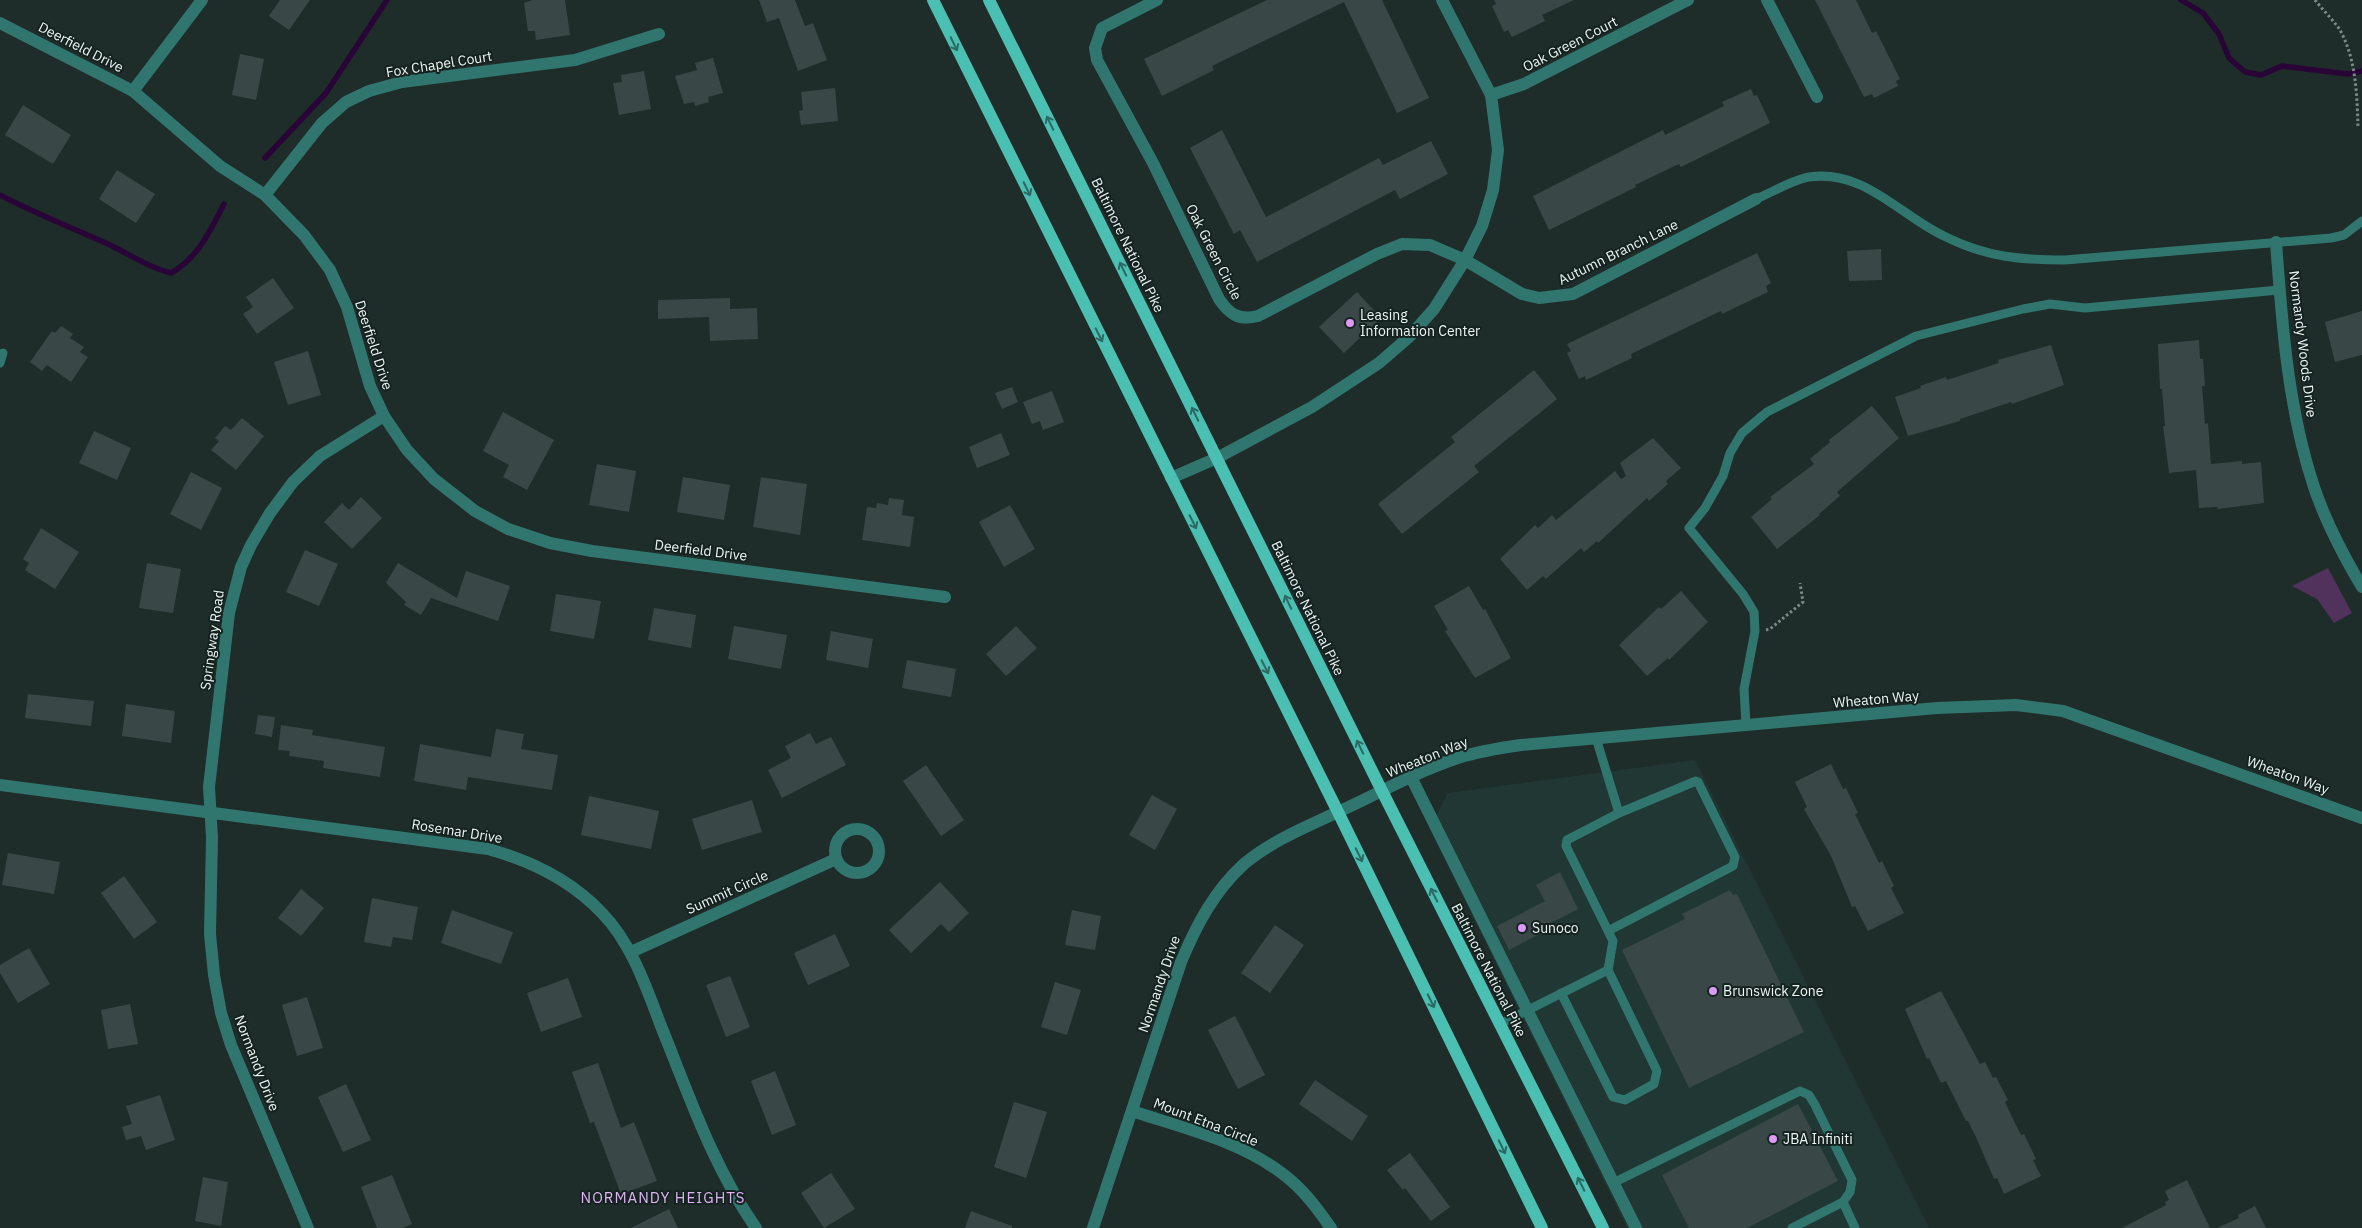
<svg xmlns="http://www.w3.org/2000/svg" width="2362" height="1228" font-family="'IBM Plex Sans',sans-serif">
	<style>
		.built { fill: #213734 }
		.green { fill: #50325d }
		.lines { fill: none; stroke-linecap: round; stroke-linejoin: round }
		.stream { stroke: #290436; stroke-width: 5.5 }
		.building { fill: #394846 }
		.path { stroke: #7d8987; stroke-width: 3; stroke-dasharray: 2.5 2.5; stroke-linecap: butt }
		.service { stroke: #31766e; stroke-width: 9 }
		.minor { stroke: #31766e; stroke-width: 12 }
		.primary { stroke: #4abfb2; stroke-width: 12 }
		.oneway { stroke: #2c6962 }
		.poi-dot { fill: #da9af6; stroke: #142220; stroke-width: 2 }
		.labels { text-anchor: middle; stroke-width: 4; stroke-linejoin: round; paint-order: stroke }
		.street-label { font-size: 14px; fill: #edf6f4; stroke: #142220 }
		.poi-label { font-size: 14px; fill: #edf6f4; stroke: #142220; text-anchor: start }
		.neighbourhood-label { font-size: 15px; letter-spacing: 1px; fill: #dfb3f3; stroke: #142220 }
	</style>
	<rect width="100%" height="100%" fill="#1e2c2a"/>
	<path class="built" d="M1695,760l234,468h-302l-198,-400 19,-35z"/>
	<path class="green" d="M2328,568l24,45 -18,10 -17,-24 -25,-13z"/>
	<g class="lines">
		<g class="stream">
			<path d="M2181,0l22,13 16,21 10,24 16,14 16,3 21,-9 66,8 14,-3"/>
			<path d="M265,158l61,-65 61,-93"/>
			<path d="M0,195c36,19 75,34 112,51 20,10 38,22 59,27 27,-15 39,-42 53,-69"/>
		</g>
	</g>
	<g class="building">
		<path d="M280,0h30l-21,30 -20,-14z"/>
		<path d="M532,0h33l5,35 -34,5 -1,-9h-7l-4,-28z"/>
		<path d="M759,0h36l10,26 8,-3 14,37 -29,11 -19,-53 -12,4z"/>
		<path d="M1267,0h115l47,98 -32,15 -53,-111 -132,64 2,4 -52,26 -18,-37z"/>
		<path d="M1494,0h80l-32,15 3,6 -33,16 -4,-7 -4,2 -12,-26 4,-2z"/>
		<path d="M1815,0h41l16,33 4,-2 24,48 -4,2 2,5 -24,12 -2,-4 -8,3z"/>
		<path d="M240,54l24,5 -8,41 -24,-5z"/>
		<path d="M713,58l10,35 -15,4 1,5 -14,4 -1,-4 -10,2 -9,-28 22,-6 -2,-7z"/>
		<path d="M644,71l7,38 -32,6 -6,-32 9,-1 -1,-7z"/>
		<path d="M835,88l3,33 -37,4 -2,-14 4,-1 -2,-18z"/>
		<path d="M1751,89l3,7 3,-1 13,28 -89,44 -2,-3 -44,21 1,2 -87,43 -16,-34 130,-66 2,5 59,-29 -2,-4z"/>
		<path d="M23,105l48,30 -18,29 -48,-29z"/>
		<path d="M1222,130l44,87 113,-59 4,7 48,-24 17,33 -48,25 -5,-9 -138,72 -17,-32 -6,4 -44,-86z"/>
		<path d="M117,170l38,24 -19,29 -37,-24z"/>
		<path d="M1881,249l1,31 -33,1 -2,-30z"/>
		<path d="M1757,253l14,30 -5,3 2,6 -46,22 -1,-3 -90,43 1,4 -46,22 -1,-4 -6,3 -12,-26 4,-2 -4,-7z"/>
		<path d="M273,278l21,30 -37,26 -14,-20 10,-7 -7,-10z"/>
		<path d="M1357,292l24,26 -37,35 -25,-26z"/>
		<path d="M730,298v11l27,-1 1,31 -48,2 -1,-24 -51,2v-19z"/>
		<path d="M2362,311v44l-27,7 -10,-40z"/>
		<path d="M61,326l12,8 -3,4 14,9 -4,5 8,5 -17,25 -24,-17 -5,6 -12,-9 22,-31 3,2z"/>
		<path d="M2199,340l1,19h3l2,27h-3l3,38 3,-1 3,41 31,-3v3l19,-2 3,41 -46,6 -1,-2 -18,1 -3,-38 -27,3 -6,-47h2l-3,-37h-2l-2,-45z"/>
		<path d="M2051,345l13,40 -52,19 -1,-2 -51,17v2l-52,15 -13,-39 26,-9 -1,-2 26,-9 1,3 52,-17 -1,-3z"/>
		<path d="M308,351l13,44 -33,10 -14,-43z"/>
		<path d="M1534,370l23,29 -83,67 5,6 -77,62 -24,-30 77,-62 -4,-5z"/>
		<path d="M1012,387l6,15 -16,7 -7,-16z"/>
		<path d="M1052,391l12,31 -21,8 -3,-9 -8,3 -9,-22z"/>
		<path d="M1872,406l27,32 -62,54 3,4 -21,18 1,1 -43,34 -26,-32 21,-18 -2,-2 44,-33 -4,-5 20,-17 -1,-2z"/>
		<path d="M503,412l51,28 -27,50 -24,-13 6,-12 -26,-14z"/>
		<path d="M242,418l22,18 -28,34 -25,-20 8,-9 -4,-3 10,-12 6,4z"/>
		<path d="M94,431l37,17 -14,32 -38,-17z"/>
		<path d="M1001,433l9,22 -33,13 -8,-21z"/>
		<path d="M1653,438l28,30 -15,13 2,3 -19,17 -2,-3 -49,45 -1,-2 -13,11 -3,-4 -35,31 -3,-3 -16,14 -27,-31 35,-34 3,3 14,-13 4,5 59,-49 6,8 5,-3 -6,-13z"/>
		<path d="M597,464l39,7 -7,41 -40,-7z"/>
		<path d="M191,472l31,16 -21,42 -31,-16z"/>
		<path d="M683,477l47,8 -6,35 -47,-8z"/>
		<path d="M761,477l46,7 -7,51 -47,-8z"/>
		<path d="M361,497l21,21 -30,31 -28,-27 18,-19 7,7z"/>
		<path d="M889,498l15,2 -2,15 12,2 -4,30 -48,-7 5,-33 9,1 1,-5 11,2z"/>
		<path d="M1010,505l25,44 -31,18 -25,-45z"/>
		<path d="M41,528l38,24 -24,37 -30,-19 4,-7 -6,-4z"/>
		<path d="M305,550l33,14 -19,42 -33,-14z"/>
		<path d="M147,563l34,6 -8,44 -34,-5z"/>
		<path d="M398,563l59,35 9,-27 44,15 -12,35 -67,-23 -10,17 -17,-10 2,-3 -20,-19z"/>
		<path d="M1469,586l14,24 2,-1 26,49 -36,20 -30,-47 3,-1 -14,-24z"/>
		<path d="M1681,591l27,31 -39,38 -1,-2 -21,18 -28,-31 40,-38 2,2z"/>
		<path d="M556,594l45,7 -7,38 -44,-8z"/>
		<path d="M654,608l42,7 -5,33 -43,-8z"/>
		<path d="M734,626l53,9 -6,34 -53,-10z"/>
		<path d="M1016,626l21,22 -31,28 -20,-22z"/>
		<path d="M831,631l42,8 -5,29 -42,-8z"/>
		<path d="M907,660l49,9 -5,28 -49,-9z"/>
		<path d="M28,694l66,7 -3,25 -66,-8z"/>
		<path d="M126,704l49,7 -4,32 -49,-7z"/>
		<path d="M258,715l17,2 -3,20 -17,-3z"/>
		<path d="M281,725l32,5 -1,5 73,12 -5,30 -57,-9 1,-7 -35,-5 1,-5 -12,-1z"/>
		<path d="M496,729l28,5 -3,15 37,6 -6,35 -84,-13 -2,13 -52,-9 6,-37 71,13z"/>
		<path d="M810,733l6,11 15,-7 15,28 -64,33 -14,-28 23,-12 -6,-12z"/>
		<path d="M1831,764l12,25 3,-1 12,25 -3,1 24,49 3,-2 12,25 -3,2 13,25 -36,18 -13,-25 -3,1 -21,-51 -27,-47 3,-2 -12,-25z"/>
		<path d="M926,765l38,55 -23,16 -38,-55z"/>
		<path d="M1152,795l25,14 -22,41 -26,-15z"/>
		<path d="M589,796l70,15 -8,38 -70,-14z"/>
		<path d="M752,800l10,32 -60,18 -10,-31z"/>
		<path d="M8,853l52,9 -6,32 -52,-9z"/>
		<path d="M1560,872l18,37 -33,17 2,4 -38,20 -12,-24 48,-25 -9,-16z"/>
		<path d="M124,876l33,46 -23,17 -33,-46z"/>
		<path d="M940,882l29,31 -20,19 -8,-8 -30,29 -22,-23z"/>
		<path d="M301,889l23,19 -23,28 -23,-18z"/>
		<path d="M1730,890l3,5 4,-1 67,138 -115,56 -67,-138 63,-31 -3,-5z"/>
		<path d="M372,898l46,9 -6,33 -19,-3 -2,10 -27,-5z"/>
		<path d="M452,910l61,22 -12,32 -60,-21z"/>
		<path d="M1072,910l29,6 -6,34 -30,-5z"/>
		<path d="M1275,925l29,20 -34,48 -29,-20z"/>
		<path d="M835,934l15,32 -42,19 -14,-32z"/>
		<path d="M29,948l21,36 -32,19 -18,-30v-8z"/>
		<path d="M730,976l20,51 -24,10 -20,-52z"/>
		<path d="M568,978l14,39 -41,15 -14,-39z"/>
		<path d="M1055,982l26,8 -14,45 -26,-8z"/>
		<path d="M1941,991l39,73 5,-2 8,16 3,-1 12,23 -3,2 8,17 8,16 3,-1 12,25 -3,1 8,16 -37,18 -7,-16 -3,1 -18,-42 -8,-16h-2l-20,-40 -5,2 -12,-25 -2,1 -22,-50z"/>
		<path d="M307,997l16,51 -26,8 -15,-51z"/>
		<path d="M130,1004l8,40 -30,5 -7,-39z"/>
		<path d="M1235,1016l30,59 -27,14 -30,-59z"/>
		<path d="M598,1063l23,65 13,-6 23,59 -36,13 -27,-72 -4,1 -18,-51z"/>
		<path d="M775,1071l21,54 -24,10 -21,-54z"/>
		<path d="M1315,1080l53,36 -16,25 -53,-37z"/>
		<path d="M346,1084l25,56 -28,12 -25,-55z"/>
		<path d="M160,1095l15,45 -29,10 -5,-14 -15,4 -4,-13 10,-3 -6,-18z"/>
		<path d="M1014,1102l33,10 -21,66 -32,-11z"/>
		<path d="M1798,1104l40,77 -91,47h-58l-27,-53z"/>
		<path d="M1410,1153l40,54 -19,14 -26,-33 -2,2 -16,-20z"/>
		<path d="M831,1173l24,36 -31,19 -23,-35z"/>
		<path d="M392,1175l20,49 -9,4h-26l-16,-41z"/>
		<path d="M203,1177l25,5 -7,44 -26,-5z"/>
		<path d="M2187,1180l23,48h-88l44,-23 -1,-3 4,-2 -4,-9z"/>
		<path d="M2255,1206l11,22h-49l22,-10 -1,-3z"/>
		<path d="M669,1209l9,19h-47z"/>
		<path d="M971,1211l41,15v2h-47z"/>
	</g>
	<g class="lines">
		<g class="path">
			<path d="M2315,0c7,9 16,18 23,27 18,28 19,68 20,100"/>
			<path d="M1766,630l4,-1 33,-27 -3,-19"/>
		</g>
		<g class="service">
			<path d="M1756,199c15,-6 38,-20 53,-22 56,-8 91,39 137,60 40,20 75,23 119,23l266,-22 13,-3 18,-14"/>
			<path d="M0,363l3,-10"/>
			<path d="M1746,725l-2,-36 11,-58 -1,-19 -11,-18 -54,-66 16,-20 18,-32 7,-23 12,-20 25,-21 149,-76 107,-27 27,-5 35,4 194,-18"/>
			<path d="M1596,738l23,75"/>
			<path d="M1561,993l52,104 12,3 29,-16 3,-13 -49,-101 5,-29 -47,-95 1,-6 52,-27 77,-32 2,1 37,75 -2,9 -125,65"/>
			<path d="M1500,1024l108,-54"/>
			<path d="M1613,1183l187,-92 9,4 6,10 37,75 -2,12 -7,10 -51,26"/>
			<path d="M1843,1202l12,26"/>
		</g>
		<g class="minor">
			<path d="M1157,0l-55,28 -7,20 2,12 56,103 66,136c10,15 20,22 39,17l119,-62 25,-10 28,1 35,15 57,34 17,4 34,-4 183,-95"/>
			<path d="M1767,0l50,97"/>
			<path d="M0,23l133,68 87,75 45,29 39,40 26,35 17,37 23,79 14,30 23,34 27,29 41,32 33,18 42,14 42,8 353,46"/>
			<path d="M133,91l69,-91"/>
			<path d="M1491,95l33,-11 164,-84"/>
			<path d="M265,195l57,-72 24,-21 23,-11 33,-9 173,-22 84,-26"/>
			<path d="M2276,242c6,83 12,167 38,245 12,36 29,68 48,100"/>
			<path d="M1171,478l46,-20 95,-51 67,-44 30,-26 25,-28 31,-49 17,-34 11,-36 5,-40 -7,-55 -49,-95"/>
			<path d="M1411,777l225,451"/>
			<path d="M0,785l488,64c44,12 83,31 114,64 30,31 44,74 59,113 28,69 52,141 95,202"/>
			<circle cx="857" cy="851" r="22"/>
			<path d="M631,952l205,-93"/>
			<path d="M1132,1111c51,17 108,30 151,63 20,15 34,34 48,54"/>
			<path d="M308,1228l-77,-183 -10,-32 -7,-38 -4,-41 2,-97 -3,-50 20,-174 12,-46 10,-22 19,-32 23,-31 27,-26 64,-40"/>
			<path d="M1093,1228l88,-266c15,-36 33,-71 63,-98 27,-23 64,-38 96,-53 39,-18 78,-40 118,-53 21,-7 42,-10 63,-13l416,-37 79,-3 47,6 299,107"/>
		</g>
		<g class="primary">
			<path d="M933,0l405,812 204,416"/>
			<path d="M989,0l393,791 221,437"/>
		</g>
	</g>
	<defs><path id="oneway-shaft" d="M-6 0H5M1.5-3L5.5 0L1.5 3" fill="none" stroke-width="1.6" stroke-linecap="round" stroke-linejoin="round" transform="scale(1.25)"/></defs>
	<g class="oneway">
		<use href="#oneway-shaft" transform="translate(954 44) rotate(64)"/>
		<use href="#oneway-shaft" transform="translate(1050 123) rotate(-116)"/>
		<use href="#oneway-shaft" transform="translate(1027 189) rotate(64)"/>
		<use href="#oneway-shaft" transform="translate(1123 269) rotate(-116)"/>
		<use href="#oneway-shaft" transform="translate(1099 335) rotate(63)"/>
		<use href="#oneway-shaft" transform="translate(1195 414) rotate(-116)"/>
		<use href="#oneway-shaft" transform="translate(1193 522) rotate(63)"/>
		<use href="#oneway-shaft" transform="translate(1288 602) rotate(-116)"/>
		<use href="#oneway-shaft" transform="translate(1265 667) rotate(63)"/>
		<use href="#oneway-shaft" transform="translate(1360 747) rotate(-116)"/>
		<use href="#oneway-shaft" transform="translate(1359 855) rotate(64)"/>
		<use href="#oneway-shaft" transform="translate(1434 895) rotate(-117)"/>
		<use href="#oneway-shaft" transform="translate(1431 1001) rotate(64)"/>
		<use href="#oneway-shaft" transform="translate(1502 1147) rotate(64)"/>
		<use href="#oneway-shaft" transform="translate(1581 1184) rotate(-117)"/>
	</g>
	<g class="poi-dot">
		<circle cx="1350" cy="323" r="5"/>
		<circle cx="1522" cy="928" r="5"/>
		<circle cx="1713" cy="991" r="5"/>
		<circle cx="1773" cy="1139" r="5"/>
	</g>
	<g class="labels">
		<g class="street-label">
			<text transform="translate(1570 44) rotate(-27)" y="5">Oak Green Court</text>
			<text transform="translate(81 47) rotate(27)" y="5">Deerfield Drive</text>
			<text transform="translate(439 64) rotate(-9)" y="5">Fox Chapel Court</text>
			<text transform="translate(1128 245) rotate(64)" y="5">Baltimore National Pike</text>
			<text transform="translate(1214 252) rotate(63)" y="5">Oak Green Circle</text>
			<text transform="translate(1618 252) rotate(-26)" y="5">Autumn Branch Lane</text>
			<text transform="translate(2303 344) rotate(83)" y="5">Normandy Woods Drive</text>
			<text transform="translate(374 345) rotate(72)" y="5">Deerfield Drive</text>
			<text transform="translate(701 550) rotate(7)" y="5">Deerfield Drive</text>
			<text transform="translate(1308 608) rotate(64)" y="5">Baltimore National Pike</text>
			<text transform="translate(212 640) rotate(-82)" y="5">Springway Road</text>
			<text transform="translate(1876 699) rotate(-5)" y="5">Wheaton Way</text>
			<text transform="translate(1427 757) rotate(-22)" y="5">Wheaton Way</text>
			<text transform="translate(2288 775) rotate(20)" y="5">Wheaton Way</text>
			<text transform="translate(457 831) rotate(9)" y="5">Rosemar Drive</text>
			<text transform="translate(727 892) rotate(-24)" y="5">Summit Circle</text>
			<text transform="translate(1489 970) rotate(63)" y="5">Baltimore National Pike</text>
			<text transform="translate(1159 984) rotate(-71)" y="5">Normandy Drive</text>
			<text transform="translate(257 1063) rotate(69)" y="5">Normandy Drive</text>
			<text transform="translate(1206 1122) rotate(21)" y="5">Mount Etna Circle</text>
		</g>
		<g class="poi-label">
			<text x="1360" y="320">Leasing<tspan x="1360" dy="16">Information Center</tspan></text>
			<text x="1532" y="933">Sunoco</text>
			<text x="1723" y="996">Brunswick Zone</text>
			<text x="1783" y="1144">JBA Infiniti</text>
		</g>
		<g class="neighbourhood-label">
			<text x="663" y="1203">NORMANDY HEIGHTS</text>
		</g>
	</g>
</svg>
